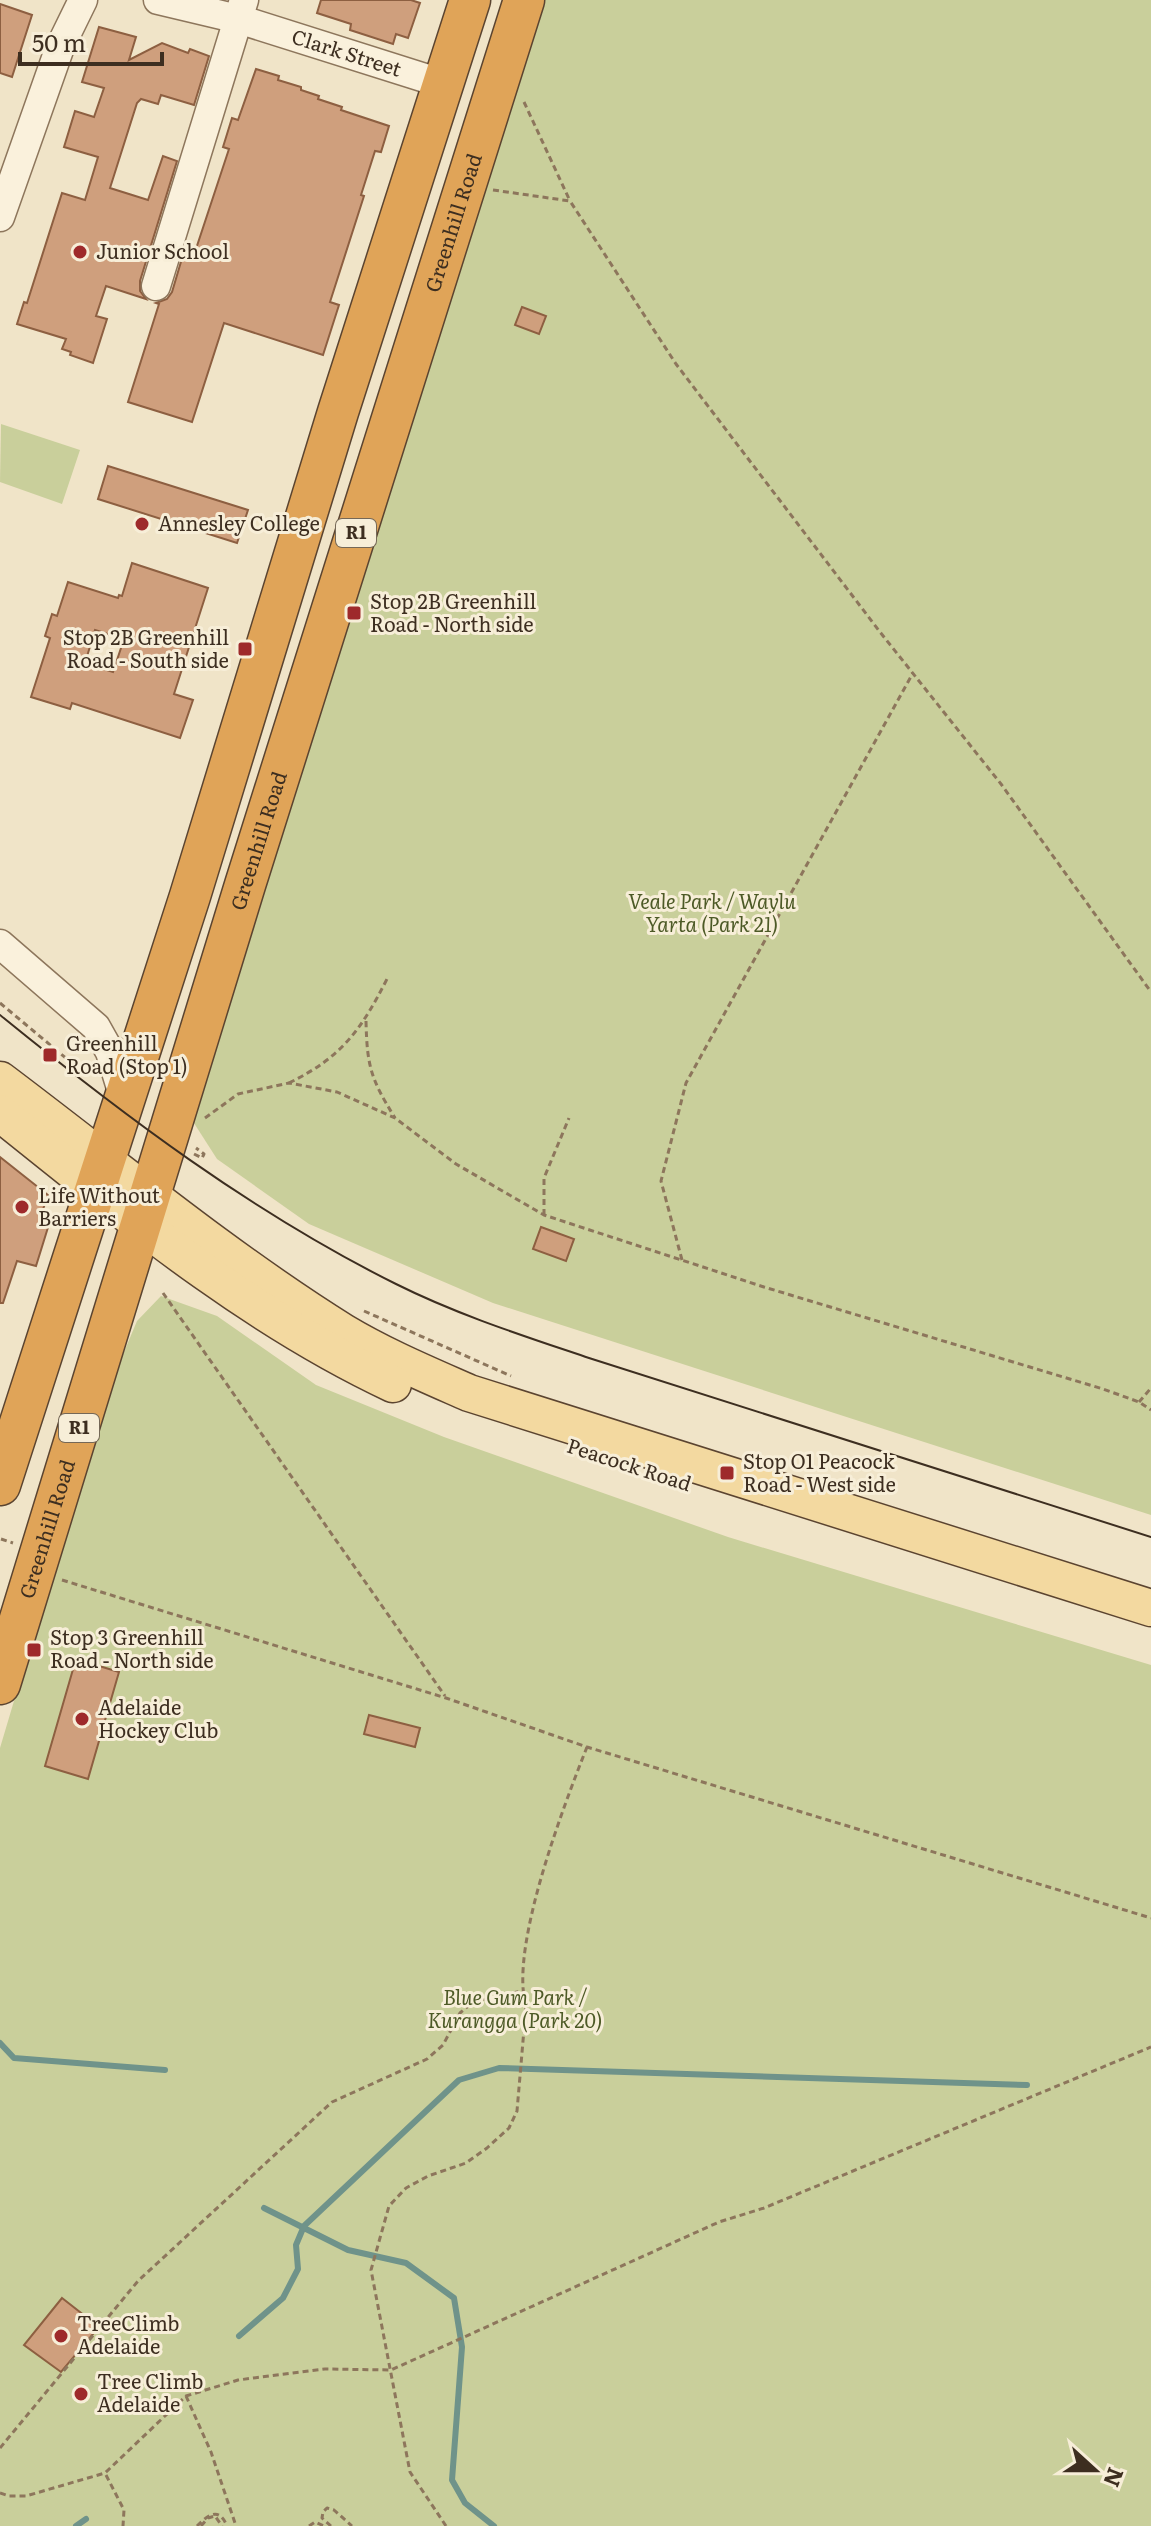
<svg xmlns="http://www.w3.org/2000/svg" width="1151" height="2526" font-family="Literata,serif">
	<style>
		.green { fill: #c9cf9b }
		.lines { fill: none; stroke-linecap: round; stroke-linejoin: round }
		.stream { stroke: #6f938a; stroke-width: 6 }
		.building { fill: #cf9f7d; stroke: #8d5f41; stroke-width: 2; fill-rule: evenodd }
		.minor-casing { stroke: #8d765c; stroke-width: 31 }
		.major-casing { stroke: #5b4430; stroke-width: 39 }
		.highway-casing { stroke: #5b4430; stroke-width: 43 }
		.path { stroke: #8d765c; stroke-width: 3; stroke-dasharray: 6 4; stroke-linecap: butt }
		.minor { stroke: #faf1dc; stroke-width: 28 }
		.major { stroke: #f3d9a0; stroke-width: 36 }
		.highway { stroke: #e0a458; stroke-width: 40 }
		.tram { stroke: #3d2e20; stroke-width: 2 }
		.poi-dot { fill: #9e2a2b; stroke: #f7eed8; stroke-width: 3 }
		.labels { text-anchor: middle; stroke-width: 6; stroke-linejoin: round; paint-order: stroke }
		.shield { fill: #f7eed8; stroke: #756857; stroke-width: 2 }
		.shield-label { font-size: 18px; font-weight: bold; fill: #3d2e20 }
		.street-label { font-size: 20px; fill: #3d2e20; stroke: #f7eed8 }
		.poi-label { font-size: 20px; fill: #3d2e20; stroke: #f7eed8; text-anchor: start }
		.park-label { font-size: 20px; font-style: italic; fill: #4d5a26; stroke: #f7eed8 }
	</style>
	<rect width="100%" height="100%" fill="#f0e4c8"/>
	<g class="green">
		<path d="M540,0h611v1515l-658,-212 -184,-79 -92,-65 -25,-39z"/>
		<path d="M1,424l79,26 -18,54 -62,-22z"/>
		<path d="M161,1296l56,20 99,69 128,52 284,100 423,128v861h-1151v-778l103,-346 34,-81z"/>
	</g>
	<g class="lines">
		<g class="stream">
			<path d="M0,2043l14,15 151,12"/>
			<path d="M264,2208l84,42 58,13 48,35 8,49 -10,133 13,23 29,23"/>
			<path d="M239,2336l44,-38 15,-29 -2,-24 8,-19 155,-146 40,-12 528,17"/>
			<path d="M76,2526l10,-7"/>
		</g>
	</g>
	<g class="building">
		<path d="M321,0h90l9,3 -12,35 -12,-4 -3,10 -43,-14 1,-6 -34,-11z"/>
		<path d="M0,4l32,11 -20,62 -12,-4z"/>
		<path d="M99,27l37,10 -7,23 33,-17 26,10 2,-4 19,7 -15,49 -33,-10 -3,9 -17,-5 -4,4 -27,85 38,12 15,-44 14,5 -37,120v10l6,8 -40,-13 -10,30 11,3 -14,44 -23,-8 1,-3 -9,-3 4,-10 -49,-15 7,-22 3,1 35,-110 23,7 13,-43 -34,-10 11,-36 19,6 10,-29 -22,-6z"/>
		<path d="M256,69l23,7 -1,4 23,7v3l18,6 -1,3 24,8 -1,3 48,16 -8,26 -6,-1 -14,44 3,1 -34,106 9,3 -16,50 -99,-32 -32,99 -64,-20 31,-98 -3,-1 11,-4 5,-7 11,-37 10,3 36,-109 -6,-2 9,-29 6,2z"/>
		<path d="M522,307l24,9 -7,18 -24,-9z"/>
		<path d="M108,466l140,44 -11,33 -139,-44z"/>
		<path d="M132,563l76,25 -34,106 19,6 -13,38 -108,-35 -2,6 -39,-12 19,-59 -5,-2 7,-22 5,2 11,-34 50,16 1,-3 3,1zM95,630l29,9 -11,33 -28,-9z"/>
		<path d="M0,1157l48,38 -8,23 10,3 -14,45 -19,-5 -14,42h-3z"/>
		<path d="M541,1227l33,12 -8,22 -33,-12z"/>
		<path d="M76,1659l43,13 -31,107 -43,-13z"/>
		<path d="M369,1715l51,13 -5,19 -51,-13z"/>
		<path d="M62,2298l37,29 -38,45 -37,-27z"/>
	</g>
	<g class="lines">
		<defs>
			<g id="minor">
				<path id="s1" d="M158,0l80,19 206,65"/>
				<path d="M0,217l60,-170 23,-47"/>
				<path d="M156,286l88,-286"/>
				<path d="M0,944l96,83 14,25 14,46"/>
			</g>
			<g id="major">
				<path d="M0,1080c113,85 223,177 343,252 40,24 83,42 126,61l682,215"/>
				<path d="M0,1113c124,99 248,203 393,271"/>
			</g>
			<g id="highway">
				<path d="M0,1485l190,-589 148,-484 132,-412"/>
				<path id="s2" d="M0,1684l245,-799 279,-885"/>
			</g>
		</defs>
		<use href="#minor" class="minor-casing"/>
		<use href="#major" class="major-casing"/>
		<use href="#highway" class="highway-casing"/>
		<g class="path">
			<path d="M524,102l46,99"/>
			<path d="M493,190l77,11 106,163 204,268 121,152 150,208"/>
			<path d="M0,1003l79,66"/>
			<path d="M366,1021c1,46 5,58 29,97"/>
			<path d="M289,1083c53,-26 72,-53 98,-104"/>
			<path d="M205,1118l33,-24 51,-11 48,9 58,26 61,46 88,51 220,72 339,102 36,13 12,8"/>
			<path d="M194,1154l8,4 2,-4 -8,-6"/>
			<path d="M544,1215v-37l25,-60"/>
			<path d="M682,1260l-21,-79 25,-98 227,-410"/>
			<path d="M163,1293l282,403"/>
			<path d="M364,1311l147,65"/>
			<path d="M1139,1402l12,-14"/>
			<path d="M1,1539l12,4"/>
			<path d="M62,1580l384,118 141,49 564,171"/>
			<path d="M186,2396l25,56 25,74"/>
			<path d="M0,2448l138,-167 194,-179 95,-43 16,-14 17,-32 13,-11 48,-11"/>
			<path d="M106,2475l18,35 -1,16"/>
			<path d="M0,2493l9,3h17l79,-23 81,-77 52,-16 87,-11 66,1 328,-148 45,-14 387,-161"/>
			<path d="M197,2526c12,-12 22,-19 30,0"/>
			<path d="M201,2526l7,-8 7,-2 7,10"/>
			<path d="M309,2526l6,-4 9,4"/>
			<path d="M331,2526l-9,-8 1,-6 4,-4 7,2 18,16"/>
			<path d="M446,2526l-36,-54 -39,-202 18,-64 17,-18 22,-12 38,-13 21,-15 22,-20 8,-17 9,-105c-17,-58 38,-201 61,-259"/>
		</g>
		<use href="#minor" class="minor"/>
		<use href="#major" class="major"/>
		<use href="#highway" class="highway"/>
		<path class="tram" d="M0,1015c123,100 253,198 396,269 62,31 128,52 193,74l562,179"/>
	</g>
	<g class="poi-dot">
		<circle cx="80" cy="252" r="8"/>
		<circle cx="142" cy="524" r="8"/>
		<rect x="346" y="605" width="16" height="16" rx="4"/>
		<rect x="237" y="641" width="16" height="16" rx="4"/>
		<rect x="42" y="1047" width="16" height="16" rx="4"/>
		<circle cx="22" cy="1207" r="8"/>
		<rect x="719" y="1465" width="16" height="16" rx="4"/>
		<rect x="26" y="1642" width="16" height="16" rx="4"/>
		<circle cx="82" cy="1719" r="8"/>
		<circle cx="61" cy="2336" r="8"/>
		<circle cx="81" cy="2394" r="8"/>
	</g>
	<g class="labels">
		<g class="shield">
			<rect x="336" y="519" width="40" height="28" rx="6"/>
			<rect x="59" y="1414" width="40" height="28" rx="6"/>
		</g>
		<g class="shield-label">
			<text x="356" y="539">R1</text>
			<text x="79" y="1434">R1</text>
		</g>
		<g class="street-label">
			<text dy="7" stroke="none"><textPath href="#s1" startOffset="196">Clark Street</textPath></text>
			<text dy="7" stroke="none"><textPath href="#s2" startOffset="1530">Greenhill Road</textPath></text>
			<text dy="7" stroke="none"><textPath href="#s2" startOffset="882">Greenhill Road</textPath></text>
			<text transform="translate(629 1465) rotate(18)" y="7">Peacock Road</text>
			<text dy="7" stroke="none"><textPath href="#s2" startOffset="162">Greenhill Road</textPath></text>
		</g>
		<g class="poi-label">
			<text x="96" y="259">Junior School</text>
			<text x="158" y="531">Annesley College</text>
			<text x="370" y="609">Stop 2B Greenhill<tspan x="370" dy="23">Road - North side</tspan></text>
			<text x="229" y="645" text-anchor="end">Stop 2B Greenhill<tspan x="229" dy="23">Road - South side</tspan></text>
			<text x="66" y="1051">Greenhill<tspan x="66" dy="23">Road (Stop 1)</tspan></text>
			<text x="38" y="1203">Life Without<tspan x="38" dy="23">Barriers</tspan></text>
			<text x="743" y="1469">Stop O1 Peacock<tspan x="743" dy="23">Road - West side</tspan></text>
			<text x="50" y="1645">Stop 3 Greenhill<tspan x="50" dy="23">Road - North side</tspan></text>
			<text x="98" y="1715">Adelaide<tspan x="98" dy="23">Hockey Club</tspan></text>
			<text x="77" y="2331">TreeClimb<tspan x="77" dy="23">Adelaide</tspan></text>
			<text x="97" y="2389">Tree Climb<tspan x="97" dy="23">Adelaide</tspan></text>
		</g>
		<g class="park-label">
			<text x="712" y="909">Veale Park / Waylu<tspan x="712" dy="23">Yarta (Park 21)</tspan></text>
			<text x="515" y="2005">Blue Gum Park /<tspan x="515" dy="23">Kurangga (Park 20)</tspan></text>
		</g>
	</g>
	<g transform="translate(1095 2470) rotate(111)" stroke="#f7eed8" stroke-width="6" paint-order="stroke">
	<path d="M0-6L14 30L0 20L-14 30Z" fill="#3d2e20"/>
	<text y="-12" font-size="22" font-weight="bold" text-anchor="middle" fill="#3d2e20">N</text>
	</g>
	<path d="M20 52v12h142v-12" fill="none" stroke="#3d2e20" stroke-width="4"/>
	<text x="32" y="52" font-size="24" fill="#3d2e20" stroke="#f7eed8" stroke-width="6" paint-order="stroke">50 m</text>
</svg>
